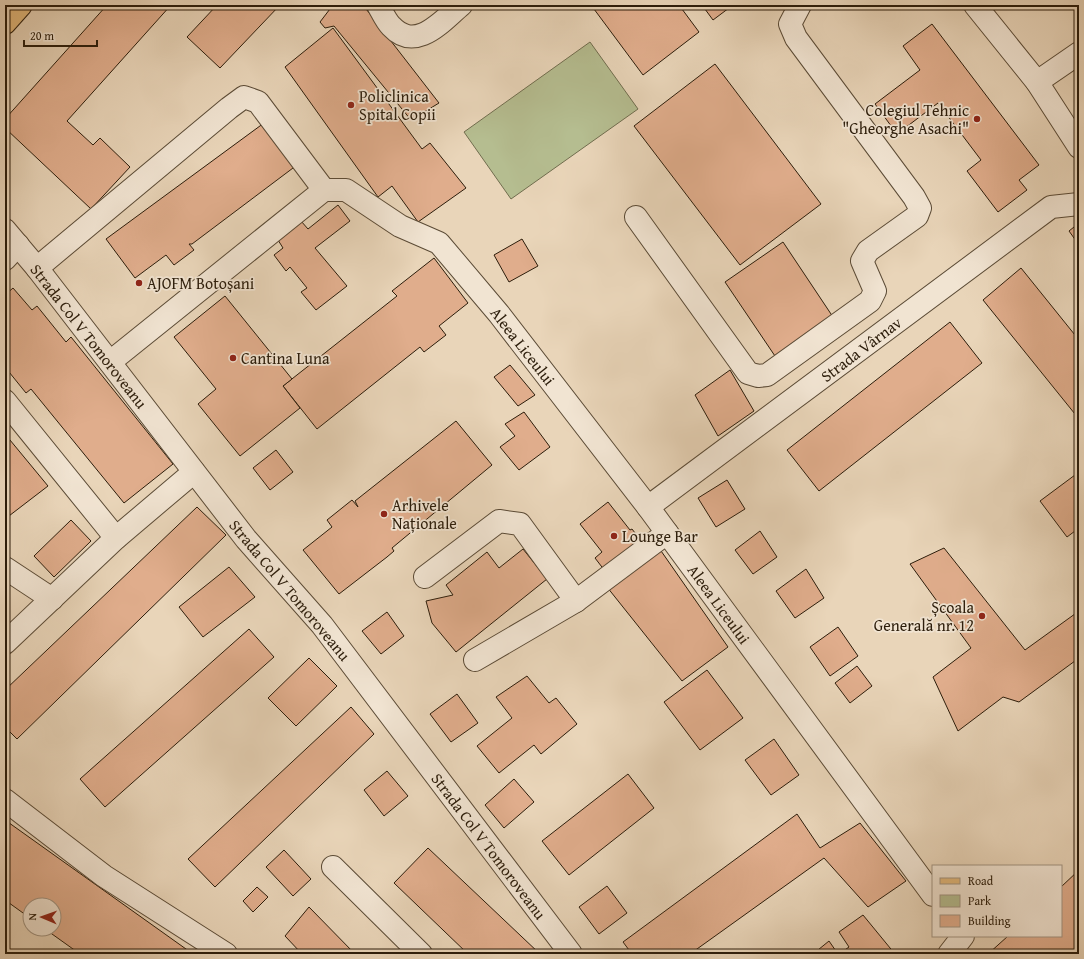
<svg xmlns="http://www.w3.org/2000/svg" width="1084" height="959" font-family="'Gentium Book Plus',serif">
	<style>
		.green { fill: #b5bd90; stroke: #706d4e }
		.building { fill: #e0ad8c; stroke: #2c1d0b }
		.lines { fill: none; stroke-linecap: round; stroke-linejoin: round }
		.minor-casing { stroke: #5b4b36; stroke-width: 24 }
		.major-casing { stroke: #2c1d0b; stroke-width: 24 }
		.minor { stroke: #f1e4d2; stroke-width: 22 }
		.major { stroke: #e4ba7c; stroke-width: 22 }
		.poi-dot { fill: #8f2418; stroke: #f1e4d2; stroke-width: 1.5 }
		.labels { text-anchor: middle; stroke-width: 3.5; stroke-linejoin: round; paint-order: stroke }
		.poi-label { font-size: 16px; fill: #2c1d0b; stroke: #f1e4d2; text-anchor: start }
		.street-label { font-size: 16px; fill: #2c1d0b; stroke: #f1e4d2 }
	</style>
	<rect width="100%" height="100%" fill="#e9d5b9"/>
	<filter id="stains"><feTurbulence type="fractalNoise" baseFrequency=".005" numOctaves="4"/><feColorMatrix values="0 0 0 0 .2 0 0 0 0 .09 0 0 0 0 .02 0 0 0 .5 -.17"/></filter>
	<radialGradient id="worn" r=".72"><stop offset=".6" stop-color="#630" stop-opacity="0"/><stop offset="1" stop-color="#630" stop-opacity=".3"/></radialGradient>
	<path class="green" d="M590,42l48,67 -127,90 -47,-67z"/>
	<g class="building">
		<path d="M107,5h64l-104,116 26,24 7,-7 30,29 -39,42 -86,-81v-9z"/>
		<path d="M217,5h63l-60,63 -33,-31z"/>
		<path d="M333,5h30l76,98 -28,17 -77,-94 -9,2 -5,-6z"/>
		<path d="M591,5h88l20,27 -56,43z"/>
		<path d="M702,5h31l-20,15z"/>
		<path d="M932,24l107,141 -20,15 8,10 -29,22 -31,-41 14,-11 -43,-57 -41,31 -22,-30 45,-34 -17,-24z"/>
		<path d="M333,28l89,121 8,-6 36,45 -48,34 -26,-36 -14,11 -93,-130z"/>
		<path d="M715,64l106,140 -81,61 -106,-139z"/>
		<path d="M264,123l33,42 -105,79h-3l5,6 -20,15 -8,-10 -31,23 -29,-39z"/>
		<path d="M338,205l12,16 -35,27 32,38 -31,24 -15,-18 6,-4 -17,-21 -4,4 -12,-16 9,-7 -5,-8 23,-19 7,8z"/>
		<path d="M1079,223v22l-10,-14z"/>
		<path d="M522,239l16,27 -29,16 -15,-27z"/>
		<path d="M783,242l52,78 -58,39 -52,-77z"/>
		<path d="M434,258l34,45 -29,23 7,9 -22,17 -4,-5 -103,82 -34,-43 114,-90 -5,-5z"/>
		<path d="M1021,268l58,72v79l-96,-119z"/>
		<path d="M13,288l19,22 5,-4 29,36 5,-5 102,127 -49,39 -93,-114 -5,4 -21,-26v-72z"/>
		<path d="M225,296l67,83 -9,7 17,22 -60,48 -42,-52 18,-15 -42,-52z"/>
		<path d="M950,322l32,41 -163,128 -32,-41z"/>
		<path d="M510,365l25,30 -17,11 -24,-29z"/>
		<path d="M730,370l24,41 -36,25 -23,-41z"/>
		<path d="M524,412l26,35 -31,23 -19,-23 15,-11 -10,-12z"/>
		<path d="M456,421l36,44 -100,83 2,3 -7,6 -48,37 -36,-44 29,-23 -5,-7 25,-20 6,7 -3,-6z"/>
		<path d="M5,434l43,52 -43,33z"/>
		<path d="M276,450l17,22 -23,18 -17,-22z"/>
		<path d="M1079,472v56l-12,9 -27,-36z"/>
		<path d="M727,480l18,29 -29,18 -18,-29z"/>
		<path d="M608,502l22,28 2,-1 10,13 -37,29 -10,-13 7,-6 -22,-28z"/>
		<path d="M197,507l29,28 -209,204 -12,-12v-37z"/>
		<path d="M71,520l20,21 -37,36 -20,-21z"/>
		<path d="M760,531l17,26 -24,17 -18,-24z"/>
		<path d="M659,548l69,99 -46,34 -75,-94z"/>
		<path d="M944,548l81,102 54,-39v47l-60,44 -16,-5 -45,34 -25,-54 38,-29 -61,-84z"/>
		<path d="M523,549l24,30 -91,73 -24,-29 -6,-22 27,-6 -7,-10 41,-33 12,16z"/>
		<path d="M229,567l26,30 -52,40 -24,-30z"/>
		<path d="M806,569l18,29 -29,20 -19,-27z"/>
		<path d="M387,612l17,24 -23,18 -19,-23z"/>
		<path d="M838,627l20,29 -28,20 -20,-29z"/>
		<path d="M249,629l25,28 -169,150 -25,-28z"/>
		<path d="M309,658l28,28 -41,40 -28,-28z"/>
		<path d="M857,666l15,20 -22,17 -15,-20z"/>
		<path d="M707,670l36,48 -43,32 -36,-48z"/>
		<path d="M527,676l22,27 7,-5 21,26 -36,30 -7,-9 -35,28 -22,-27 35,-28 -16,-21z"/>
		<path d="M457,694l21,29 -27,19 -21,-28z"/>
		<path d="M351,707l23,27 -159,153 -27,-28z"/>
		<path d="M774,739l25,36 -28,20 -26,-35z"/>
		<path d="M387,771l21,25 -24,20 -20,-26z"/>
		<path d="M628,774l26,34 -85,67 -27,-34z"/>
		<path d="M514,779l20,23 -30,26 -19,-23z"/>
		<path d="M797,814l23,34 40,-25 46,58 -38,26 -44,-49 -134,96h-58l-9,-12z"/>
		<path d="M5,820l188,134h-113l-35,-25h9v-24h-24v13l-25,-18z"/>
		<path d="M428,848l112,106h-72l-74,-71z"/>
		<path d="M284,850l27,29 -18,17 -27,-29z"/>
		<path d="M1079,870v78l-6,6h-85l20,-18h53v-49z"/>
		<path d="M607,886l20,27 -28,21 -20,-27z"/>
		<path d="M257,887l11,10 -15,15 -10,-11z"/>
		<path d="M309,907l46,47h-53l-17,-18z"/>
		<path d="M863,915l32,39h-56l10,-7 -10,-15z"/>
		<path d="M829,941l9,13h-25z"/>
	</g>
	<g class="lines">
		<defs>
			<g id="minor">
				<path d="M378,5c4,7 8,16 13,21 25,27 51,-5 70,-21"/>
				<path d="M975,5l62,77 42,65"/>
				<path d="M1037,82l42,-29"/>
				<path d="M324,190h22l54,36 39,17 60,71 149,193 285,388"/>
				<path d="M636,217l112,156 10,3 9,-1 103,-74 5,-10 -13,-30 6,-10 49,-35 3,-8 -6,-11 -118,-159 -6,-14 10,-19"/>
				<path d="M5,230l32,38 209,271 76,86 249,329"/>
				<path d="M5,259l13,-14"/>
				<path d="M37,268l192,-160 15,-11 14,5 66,88 -214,172"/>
				<path d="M5,401l111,137"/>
				<path d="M648,507l403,-300 28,-3"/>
				<path d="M5,568l47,31"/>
				<path d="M425,577l74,-56 21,3 56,77"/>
				<path d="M5,643l111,-105 78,-66"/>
				<path d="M475,660l101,-59 91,-68"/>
				<path d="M5,800l99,76 122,78"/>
				<path d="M333,867l88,87"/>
				<path d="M949,954l14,-18"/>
			</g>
			<path id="major" d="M5,23l16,-18"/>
		</defs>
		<use href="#minor" class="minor-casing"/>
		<use href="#major" class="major-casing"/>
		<use href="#minor" class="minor"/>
		<use href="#major" class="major"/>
	</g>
	<g class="poi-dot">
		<circle cx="351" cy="105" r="4"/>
		<circle cx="977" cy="119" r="4"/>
		<circle cx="139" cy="283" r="4"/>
		<circle cx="233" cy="358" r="4"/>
		<circle cx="384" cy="514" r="4"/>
		<circle cx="614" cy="536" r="4"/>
		<circle cx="982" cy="616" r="4"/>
	</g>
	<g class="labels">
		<g class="poi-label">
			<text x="359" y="102">Policlinica<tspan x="359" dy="18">Spital Copii</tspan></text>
			<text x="969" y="116" text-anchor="end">Colegiul Tehnic<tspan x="969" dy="18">"Gheorghe Asachi"</tspan></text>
			<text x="147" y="289">AJOFM Botoșani</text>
			<text x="241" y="364">Cantina Luna</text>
			<text x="392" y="511">Arhivele<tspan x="392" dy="18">Naționale</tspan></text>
			<text x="622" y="542">Lounge Bar</text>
			<text x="974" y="613" text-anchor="end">Școala<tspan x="974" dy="18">Generală nr. 12</tspan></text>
		</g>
		<g class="street-label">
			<text transform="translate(89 336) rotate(52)" y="6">Strada Col V Tomoroveanu</text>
			<text transform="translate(523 346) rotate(52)" y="6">Aleea Liceului</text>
			<text transform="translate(861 349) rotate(-37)" y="6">Strada Vârnav</text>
			<text transform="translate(290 590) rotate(50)" y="6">Strada Col V Tomoroveanu</text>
			<text transform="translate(719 604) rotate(54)" y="6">Aleea Liceului</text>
			<text transform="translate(489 846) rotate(53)" y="6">Strada Col V Tomoroveanu</text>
		</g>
	</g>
	<rect width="1084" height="959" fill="none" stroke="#e9d5b9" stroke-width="20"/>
	<rect x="6" y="6" width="1072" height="947" fill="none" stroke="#2c1d0b" stroke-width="2"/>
	<rect x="10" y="10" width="1064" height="939" fill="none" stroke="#2c1d0b"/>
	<rect x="932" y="865" width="130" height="72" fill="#f1e4d2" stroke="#a29482"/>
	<rect x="940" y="878" width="20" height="6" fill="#e4ba7c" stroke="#a29482"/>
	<text x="968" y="885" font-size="12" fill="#2c1d0b">Road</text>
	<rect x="940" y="895" width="20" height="12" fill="#b5bd90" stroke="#a29482"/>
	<text x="968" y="905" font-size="12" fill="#2c1d0b">Park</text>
	<rect x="940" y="915" width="20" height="12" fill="#e0ad8c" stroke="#a29482"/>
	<text x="968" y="925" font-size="12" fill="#2c1d0b">Building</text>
	<g transform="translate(42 917) rotate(272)"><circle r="19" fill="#f1e4d2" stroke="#a29482"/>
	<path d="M0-3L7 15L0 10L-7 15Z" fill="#8f2418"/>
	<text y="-6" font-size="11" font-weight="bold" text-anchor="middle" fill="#2c1d0b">N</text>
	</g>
	<path d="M24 40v6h73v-6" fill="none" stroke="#2c1d0b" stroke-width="2"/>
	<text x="30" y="40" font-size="12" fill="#2c1d0b" stroke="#f1e4d2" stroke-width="3" paint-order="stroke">20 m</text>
	<rect width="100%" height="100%" filter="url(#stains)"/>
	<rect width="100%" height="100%" fill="url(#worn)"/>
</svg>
